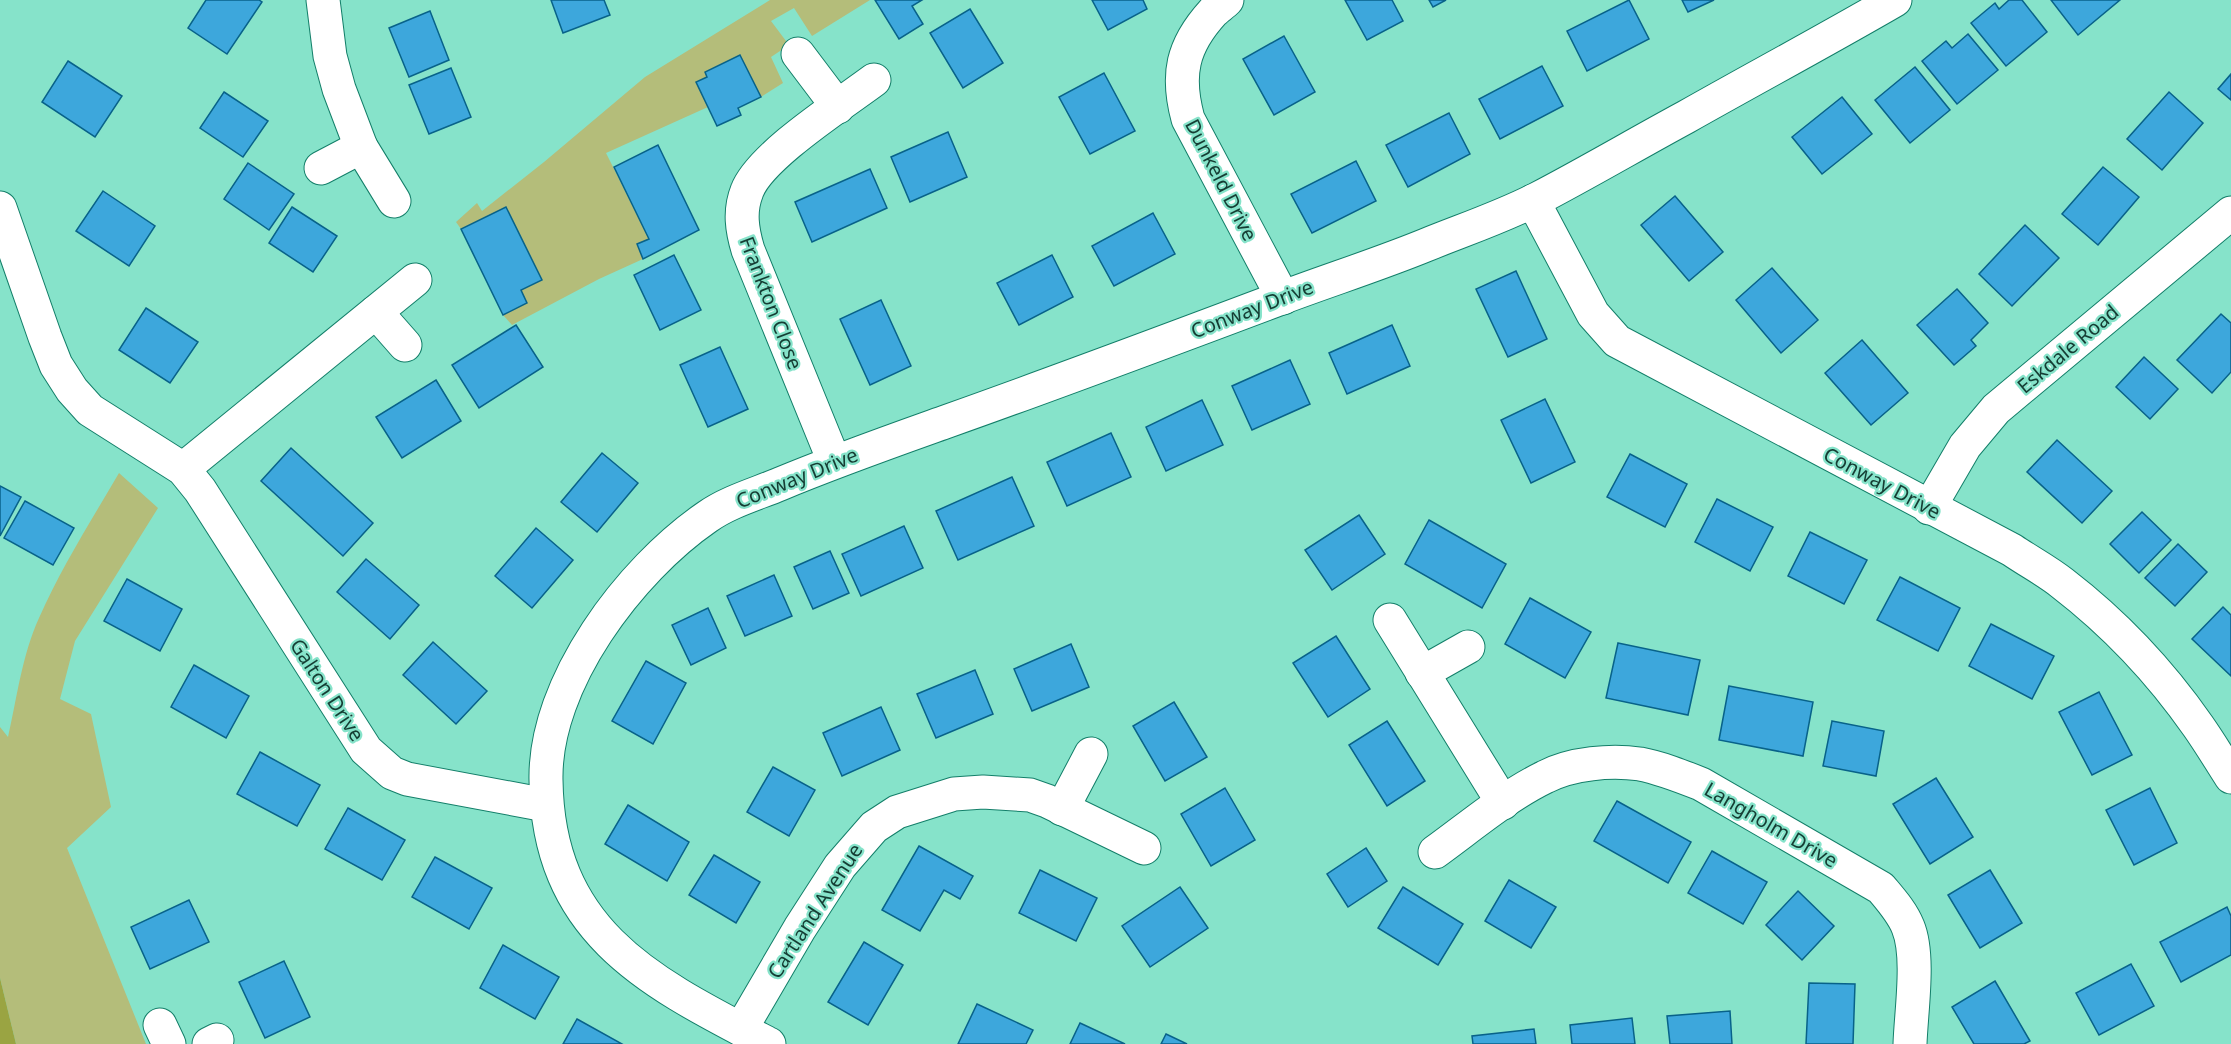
<svg xmlns="http://www.w3.org/2000/svg" width="2231" height="1044" font-family="'Noto Sans',sans-serif">
	<style>
		.green { fill: #b4bd7a }
		.forest { fill: #9aa442 }
		.building { fill: #3da7dc; stroke: #086289; stroke-width: 1.5 }
		.lines { fill: none; stroke-linecap: round; stroke-linejoin: round }
		.minor-casing { stroke: #137f69; stroke-width: 35 }
		.minor { stroke: #fff; stroke-width: 33 }
		.labels { text-anchor: middle; stroke-width: 4.5; stroke-linejoin: round; paint-order: stroke }
		.street-label { font-size: 20px; fill: #153d33; stroke: #86e3ca }
	</style>
	<rect width="100%" height="100%" fill="#86e3ca"/>
	<g class="green">
		<path d="M770,0h100l-58,36 -18,-28 -23,13 18,24 -18,12 12,26 -22,14 -21,-42 -35,17 2,5 -11,5 12,25 -102,46 43,86 -12,5 6,15 -44,20 -87,46 -9,-10 24,-12 -6,-13 21,-10 -36,-73 -45,22 -5,-7 21,-19 5,8 62,-49 101,-85z"/>
		<path d="M119,473l39,35 -83,133 -15,58 31,15 20,93 -44,41 79,196h-130l-16,-66v-251l8,10c9,-39 14,-82 31,-119 22,-50 52,-97 80,-145z"/>
	</g>
	<path class="forest" d="M0,978l16,66h-16z"/>
	<g class="building">
		<path d="M206,0h53l3,2 -35,52 -39,-26z"/>
		<path d="M551,0h53l6,15 -47,18z"/>
		<path d="M875,0h47l-10,6 11,18 -24,15z"/>
		<path d="M1092,0h51l4,9 -39,21z"/>
		<path d="M1345,0h47l11,21 -36,19z"/>
		<path d="M1429,0h17l-13,7z"/>
		<path d="M1629,0l20,39 -62,32 -20,-40z"/>
		<path d="M1682,0h32l-26,12z"/>
		<path d="M2009,0h13l25,32 -41,34 -35,-43 24,-20 4,6z"/>
		<path d="M2051,0h69l-42,35z"/>
		<path d="M970,9l33,54 -40,25 -33,-55z"/>
		<path d="M430,11l19,49 -40,17 -20,-49z"/>
		<path d="M1968,34l30,36 -41,34 -35,-43 24,-20 6,7z"/>
		<path d="M1284,36l31,56 -41,23 -31,-56z"/>
		<path d="M740,55l21,42 -23,11 3,7 -24,11 -21,-44 11,-5 -2,-5z"/>
		<path d="M68,61l54,35 -27,41 -53,-35z"/>
		<path d="M1542,66l21,40 -63,33 -21,-40z"/>
		<path d="M1915,67l35,43 -40,33 -35,-43z"/>
		<path d="M451,68l20,49 -42,17 -20,-49z"/>
		<path d="M1104,73l31,58 -45,23 -31,-57z"/>
		<path d="M2231,74v26l-13,-11z"/>
		<path d="M224,92l44,29 -25,36 -43,-29z"/>
		<path d="M2169,92l34,31 -41,47 -35,-31z"/>
		<path d="M1842,97l30,37 -50,40 -30,-37z"/>
		<path d="M1449,113l21,41 -62,33 -22,-42z"/>
		<path d="M948,132l19,45 -57,25 -19,-45z"/>
		<path d="M658,145l41,85 -56,29 -6,-15 12,-5 -35,-72z"/>
		<path d="M1356,161l20,40 -64,32 -21,-39z"/>
		<path d="M248,163l46,31 -25,36 -45,-31z"/>
		<path d="M2103,167l36,30 -41,48 -36,-31z"/>
		<path d="M870,169l17,39 -75,34 -17,-40z"/>
		<path d="M103,191l52,35 -26,40 -53,-35z"/>
		<path d="M1675,196l48,56 -34,29 -48,-56z"/>
		<path d="M292,207l45,29 -24,36 -44,-29z"/>
		<path d="M506,207l36,73 -21,10 6,13 -24,12 -42,-86z"/>
		<path d="M1153,213l22,41 -61,32 -22,-40z"/>
		<path d="M2025,225l34,33 -47,48 -33,-32z"/>
		<path d="M674,255l27,55 -41,20 -26,-55z"/>
		<path d="M1052,255l21,42 -54,28 -22,-42z"/>
		<path d="M1772,268l46,52 -37,33 -45,-53z"/>
		<path d="M1516,271l31,68 -39,18 -32,-68z"/>
		<path d="M1957,289l31,34 -17,17 5,6 -22,19 -37,-40z"/>
		<path d="M881,300l30,66 -41,19 -30,-66z"/>
		<path d="M146,308l52,34 -28,41 -51,-33z"/>
		<path d="M2221,314l10,9v49l-19,21 -35,-33z"/>
		<path d="M516,325l27,42 -64,41 -27,-43z"/>
		<path d="M1392,325l18,41 -63,28 -18,-41z"/>
		<path d="M1862,340l46,53 -37,32 -46,-52z"/>
		<path d="M720,347l28,62 -40,18 -28,-62z"/>
		<path d="M2144,357l34,32 -28,30 -34,-32z"/>
		<path d="M1290,360l20,44 -58,26 -20,-44z"/>
		<path d="M436,380l25,41 -59,37 -26,-41z"/>
		<path d="M1545,399l30,63 -44,21 -30,-63z"/>
		<path d="M1202,400l21,45 -57,26 -20,-44z"/>
		<path d="M1111,433l20,44 -64,29 -20,-44z"/>
		<path d="M2057,440l55,51 -30,32 -55,-51z"/>
		<path d="M291,448l82,75 -30,33 -82,-75z"/>
		<path d="M602,453l36,30 -41,49 -36,-30z"/>
		<path d="M1630,454l57,30 -22,43 -58,-30z"/>
		<path d="M1012,477l22,49 -76,34 -22,-49z"/>
		<path d="M0,486l21,11 -21,39z"/>
		<path d="M1717,499l56,28 -23,44 -55,-29z"/>
		<path d="M25,501l49,27 -21,37 -49,-27z"/>
		<path d="M2142,512l29,28 -32,33 -29,-29z"/>
		<path d="M1359,515l26,39 -53,36 -27,-40z"/>
		<path d="M1429,520l77,44 -24,44 -77,-44z"/>
		<path d="M904,526l19,42 -62,28 -19,-42z"/>
		<path d="M536,528l37,32 -41,48 -37,-32z"/>
		<path d="M1810,532l57,28 -23,44 -56,-28z"/>
		<path d="M2178,544l29,28 -32,34 -30,-28z"/>
		<path d="M830,551l19,42 -36,16 -19,-42z"/>
		<path d="M366,559l53,46 -29,34 -53,-47z"/>
		<path d="M774,575l18,41 -47,20 -18,-40z"/>
		<path d="M1900,577l60,31 -22,43 -61,-31z"/>
		<path d="M127,579l55,30 -22,42 -56,-30z"/>
		<path d="M1530,598l61,34 -26,46 -60,-34z"/>
		<path d="M2223,607l8,8v61l-39,-37z"/>
		<path d="M708,608l18,40 -35,17 -19,-40z"/>
		<path d="M1991,624l63,32 -22,43 -63,-33z"/>
		<path d="M1336,636l34,53 -42,28 -35,-54z"/>
		<path d="M433,642l54,49 -31,33 -53,-49z"/>
		<path d="M1618,643l82,17 -12,55 -82,-17z"/>
		<path d="M1071,644l18,43 -57,24 -18,-42z"/>
		<path d="M646,661l40,22 -33,61 -41,-23z"/>
		<path d="M194,665l55,31 -23,42 -55,-31z"/>
		<path d="M975,670l18,44 -57,24 -19,-44z"/>
		<path d="M1729,686l84,16 -10,54 -84,-16z"/>
		<path d="M2099,692l33,63 -40,20 -33,-63z"/>
		<path d="M1174,702l33,55 -42,24 -32,-55z"/>
		<path d="M881,707l19,43 -58,26 -19,-43z"/>
		<path d="M1387,721l38,60 -38,25 -38,-61z"/>
		<path d="M1832,721l52,10 -8,45 -53,-10z"/>
		<path d="M260,752l60,33 -23,41 -60,-32z"/>
		<path d="M773,767l42,23 -26,46 -42,-24z"/>
		<path d="M1936,778l37,59 -43,27 -37,-60z"/>
		<path d="M1225,788l30,52 -44,26 -30,-52z"/>
		<path d="M2150,788l27,55 -43,22 -28,-55z"/>
		<path d="M1617,801l74,41 -23,41 -74,-42z"/>
		<path d="M628,805l61,37 -22,39 -62,-37z"/>
		<path d="M348,808l57,32 -23,40 -57,-31z"/>
		<path d="M919,846l54,30 -13,23 -16,-9 -24,41 -38,-21z"/>
		<path d="M1366,848l21,33 -39,26 -21,-33z"/>
		<path d="M1712,851l55,31 -24,42 -55,-31z"/>
		<path d="M714,855l46,27 -24,41 -47,-28z"/>
		<path d="M435,857l57,31 -23,41 -57,-32z"/>
		<path d="M1040,870l57,28 -21,43 -57,-28z"/>
		<path d="M1990,870l32,53 -42,25 -32,-53z"/>
		<path d="M1509,880l47,27 -25,41 -46,-27z"/>
		<path d="M1180,887l28,41 -58,39 -28,-41z"/>
		<path d="M1403,887l60,37 -25,41 -60,-37z"/>
		<path d="M1798,891l36,35 -32,34 -36,-35z"/>
		<path d="M189,900l20,42 -59,27 -19,-42z"/>
		<path d="M2227,907l4,9v39l-50,27 -21,-40z"/>
		<path d="M864,942l39,23 -35,60 -40,-23z"/>
		<path d="M503,945l56,32 -24,42 -55,-31z"/>
		<path d="M284,961l26,56 -45,21 -26,-56z"/>
		<path d="M2131,964l23,42 -55,29 -23,-42z"/>
		<path d="M1995,981l35,60 -6,3h-50l-22,-37z"/>
		<path d="M1809,983l46,1 -2,60h-47z"/>
		<path d="M977,1004l56,26 -7,14h-68z"/>
		<path d="M1730,1011l2,33h-62l-3,-28z"/>
		<path d="M1632,1018l3,26h-63l-2,-19z"/>
		<path d="M577,1019l45,25h-59z"/>
		<path d="M1080,1023l45,21h-55z"/>
		<path d="M1534,1029l2,15h-63l-1,-8z"/>
		<path d="M1166,1034l21,10h-26z"/>
	</g>
	<g class="lines">
		<defs>
			<g id="minor">
				<path d="M323,0l7,56 9,33 22,58 33,54"/>
				<path d="M1227,0c-4,4 -10,8 -14,12 -31,34 -37,63 -25,107l95,179"/>
				<path d="M798,54l40,53"/>
				<path d="M321,168l40,-21"/>
				<path d="M1533,201l60,113 24,27 395,209c16,11 35,21 50,33 52,40 99,90 136,143 12,17 22,34 33,51"/>
				<path d="M0,208l45,129 11,28 16,25 18,20 93,59 17,21 166,260 26,23 15,6 139,26"/>
				<path d="M376,312l29,33"/>
				<path d="M834,461l-86,-211c-6,-20 -9,-39 -1,-59 13,-35 95,-87 127,-111"/>
				<path d="M183,469l232,-189"/>
				<path d="M1929,508l36,-62 31,-37 235,-196"/>
				<path d="M1390,620l113,183"/>
				<path d="M1422,673l46,-26"/>
				<path d="M1062,809l29,-55"/>
				<path d="M1435,852c36,-26 71,-56 110,-75 27,-14 66,-17 95,-13 21,4 41,12 61,20l180,104c10,12 21,24 27,39 12,29 3,85 2,117"/>
				<path d="M160,1025l9,19"/>
				<path d="M741,1029l59,-101 40,-62 34,-39 23,-15 57,-18 29,-2 47,3 17,6 97,47"/>
				<path d="M209,1044l8,-4"/>
				<path d="M769,1044c-119,-62 -221,-111 -223,-264 -2,-97 84,-210 161,-263 21,-15 49,-23 73,-33 55,-23 112,-43 168,-63 110,-39 219,-80 328,-121 50,-19 101,-35 150,-55 37,-15 76,-28 111,-46 50,-26 99,-55 149,-82 69,-39 140,-77 209,-117"/>
			</g>
		</defs>
		<use href="#minor" class="minor-casing"/>
		<use href="#minor" class="minor"/>
	</g>
	<g class="labels">
		<g class="street-label">
			<text transform="translate(1221 180) rotate(63)" y="7">Dunkeld Drive</text>
			<text transform="translate(771 303) rotate(69)" y="7">Frankton Close</text>
			<text transform="translate(1252 309) rotate(-21)" y="7">Conway Drive</text>
			<text transform="translate(2068 349) rotate(-40)" y="7">Eskdale Road</text>
			<text transform="translate(797 478) rotate(-22)" y="7">Conway Drive</text>
			<text transform="translate(1882 483) rotate(28)" y="7">Conway Drive</text>
			<text transform="translate(327 690) rotate(57)" y="7">Galton Drive</text>
			<text transform="translate(1771 825) rotate(30)" y="7">Langholm Drive</text>
			<text transform="translate(815 911) rotate(-57)" y="7">Cartland Avenue</text>
		</g>
	</g>
</svg>
